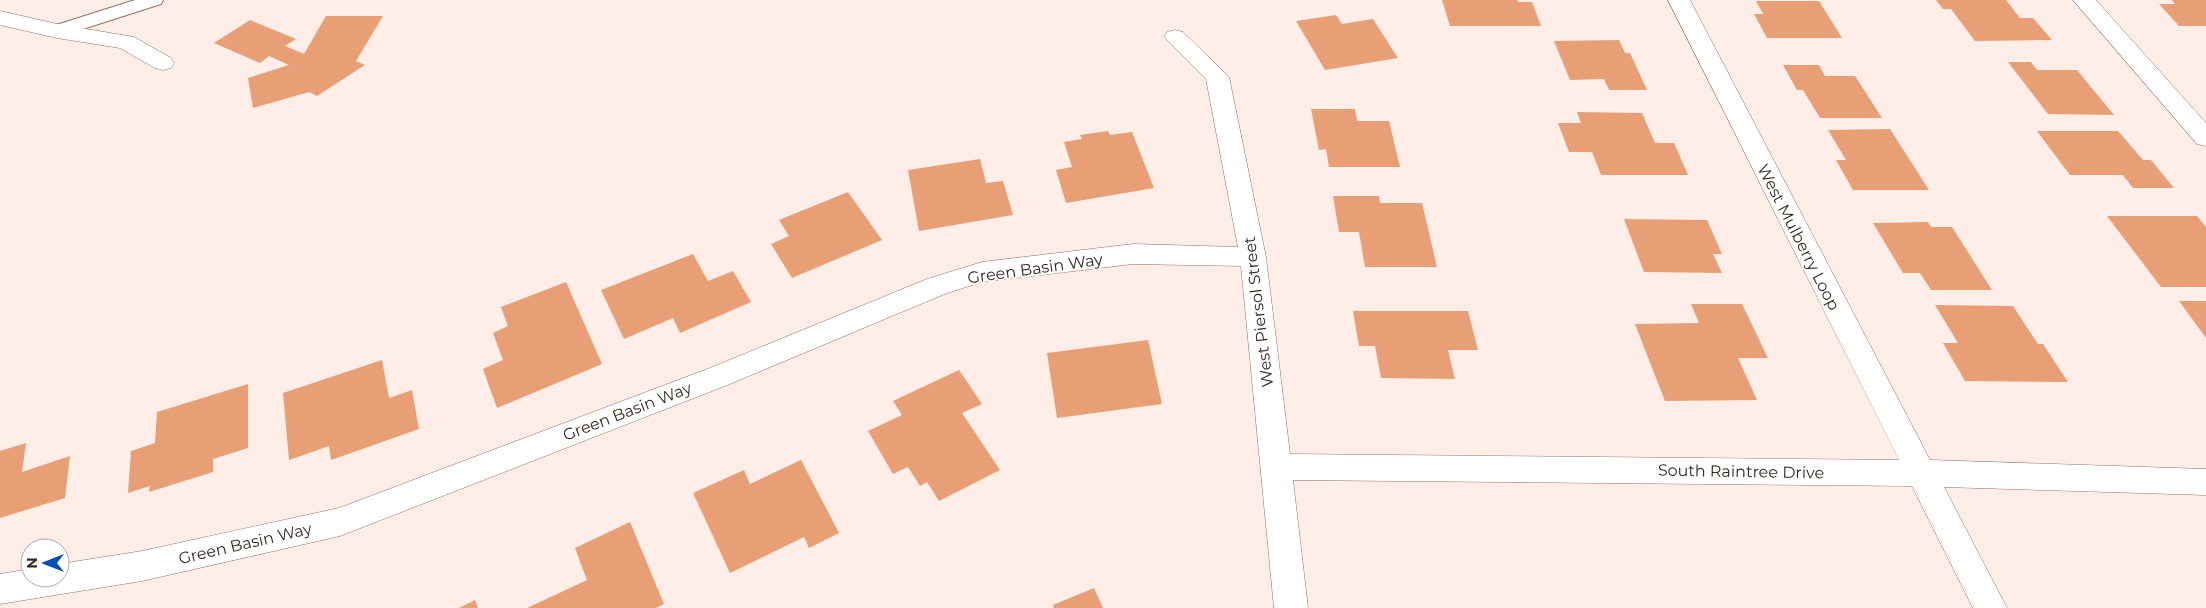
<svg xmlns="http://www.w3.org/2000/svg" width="2206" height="608" font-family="Montserrat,sans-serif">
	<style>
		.building { fill: #e99f76 }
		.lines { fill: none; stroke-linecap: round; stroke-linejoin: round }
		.service-casing { stroke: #91705f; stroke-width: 2 }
		.minor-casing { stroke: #91705f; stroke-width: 1 }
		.service { fill: #fff; fill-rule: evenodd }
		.minor { fill: #fff; fill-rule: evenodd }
		.labels { text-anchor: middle; stroke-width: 4; stroke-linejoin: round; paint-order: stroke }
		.street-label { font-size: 16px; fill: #362821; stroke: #fff }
	</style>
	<rect width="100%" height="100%" fill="#feeee7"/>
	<g class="building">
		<path d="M1442,0h75l1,2h14l9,24h-91z"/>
		<path d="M1936,0h70l14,18h13l19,22 -77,1 -24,-32h-8z"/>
		<path d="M2172,0h34v26h-27l-20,-22h16z"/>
		<path d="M1756,1h63l23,37h-75l-13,-24h9z"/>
		<path d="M1336,15l6,9 31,-5 25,39 -73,12 -29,-49z"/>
		<path d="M326,16h57l-27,45 9,4 -48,31 -8,-4 -56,16 -5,-30 41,-13 -20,-9 -9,7 -46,-20 36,-23 46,19 -11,7 19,8z"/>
		<path d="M1619,40l6,13h5l17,37h-38l-5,-11 -34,1 -16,-39z"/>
		<path d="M2008,62h23l6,8h40l37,45 -66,-1z"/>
		<path d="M1783,65h36l6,11h30l27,42h-62l-17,-28h-6z"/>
		<path d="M1311,109h44l2,12h32l11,46h-71l-3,-18 -7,1z"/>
		<path d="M1577,112l65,1 13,30h19l14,32h-87l-9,-23h-23l-11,-29h23z"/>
		<path d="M1890,129l39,61h-76l-17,-30h10l-18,-30z"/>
		<path d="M1108,131l2,4 22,-3 22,56 -88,15 -10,-33 16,-3 -8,-25 18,-3 -2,-4z"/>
		<path d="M2037,131h81l25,29h8l23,28h-41l-10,-13h-53z"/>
		<path d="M980,159l6,24 17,-2 10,34 -94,16 -11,-61z"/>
		<path d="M848,192l34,48 -90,38 -21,-34 18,-8 -10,-16z"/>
		<path d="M1333,196h46l1,7h42l15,64h-72l-6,-35h-20z"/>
		<path d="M2107,216h90l9,11v60h-45z"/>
		<path d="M1624,219l83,1 15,34h-9l9,19 -78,-1z"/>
		<path d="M1928,222l3,5h21l40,63h-61l-11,-17h-17l-30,-50z"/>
		<path d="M693,254l15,27 25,-10 18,31 -71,31 -7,-15 -49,21 -23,-49z"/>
		<path d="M566,282l36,82 -105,44 -14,-39 20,-9 -10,-27 15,-7 -7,-19z"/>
		<path d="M2179,301h27v37z"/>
		<path d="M1691,304h51l26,54h-30l19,42 -92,1 -30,-77 64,-1z"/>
		<path d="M1935,305l78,1 25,38h5l25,38 -103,-1 -22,-38h15z"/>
		<path d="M1353,311h115l10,39h-30l7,29 -74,-1 -6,-32h-16z"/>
		<path d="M1148,340l14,64 -105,14 -10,-65z"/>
		<path d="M382,360l7,38 23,-8 7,39 -88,31 -2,-14 -40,14 -6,-67z"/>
		<path d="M959,370l23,34 -20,9 38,57 -61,31 -12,-19 -7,4 -12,-19 -15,7 -25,-43 34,-16 -9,-14z"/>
		<path d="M248,384v64l-35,11v13l-64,20 1,-6 -22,7 3,-42 24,-8 2,-31z"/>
		<path d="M26,443l-4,29 48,-16 -5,42 -65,20v-67z"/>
		<path d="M801,460l38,73 -30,15 -5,-11 -74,36 -37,-80 51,-23 6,14z"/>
		<path d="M630,522l34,82 -8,4h-129l60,-28 -12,-32z"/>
		<path d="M1094,588l9,20h-49l-1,-3z"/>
		<path d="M475,600l3,8h-19z"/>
	</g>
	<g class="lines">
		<defs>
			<path id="service" d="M135,0h28l-2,4 -97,31 -7,2 -7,-2 -3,-4 3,-4z"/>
			<g id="minor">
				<path d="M1668,0h22l240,460 276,9v26l-262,-8 63,121h-34l-61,-122 -619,-6 15,128h-34l-33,-342 -108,-2 -151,18 -35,11 -217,91 -390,152 -198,45 -142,23v-30l30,-5v9h30v-14l82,-13 197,-43 371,-140 217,-89 55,-17 151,-18 105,3 -32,-168 -42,-42 3,-5 8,-2 8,2 46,45 37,180 24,197 609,6z"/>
				<path d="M2073,0h23l110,123v23l-9,-2z"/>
				<path d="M0,11l57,13 77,13 37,21 3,5 -3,5 -8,2 -8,-2 -35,-20 -63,-10 -57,-13z"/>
			</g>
		</defs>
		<use href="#service" class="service-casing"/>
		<use href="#minor" class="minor-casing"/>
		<use href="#service" class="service"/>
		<use href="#minor" class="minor"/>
	</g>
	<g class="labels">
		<g class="street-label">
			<text transform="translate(1799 237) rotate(63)" y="6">West Mulberry Loop</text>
			<text transform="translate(1035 268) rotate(-8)" y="6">Green Basin Way</text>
			<text transform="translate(1258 312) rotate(-97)" y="6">West Piersol Street</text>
			<text transform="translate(627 411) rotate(-21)" y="6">Green Basin Way</text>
			<text transform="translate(1741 471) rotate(1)" y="6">South Raintree Drive</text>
			<text transform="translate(245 543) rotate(-13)" y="6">Green Basin Way</text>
		</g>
	</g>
	<g transform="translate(45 563) rotate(270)"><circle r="24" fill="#ffffff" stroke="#afa9a6"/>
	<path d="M0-4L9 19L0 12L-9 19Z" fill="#004eb7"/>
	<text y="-8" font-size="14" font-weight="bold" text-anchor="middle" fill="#362821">N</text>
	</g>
</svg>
